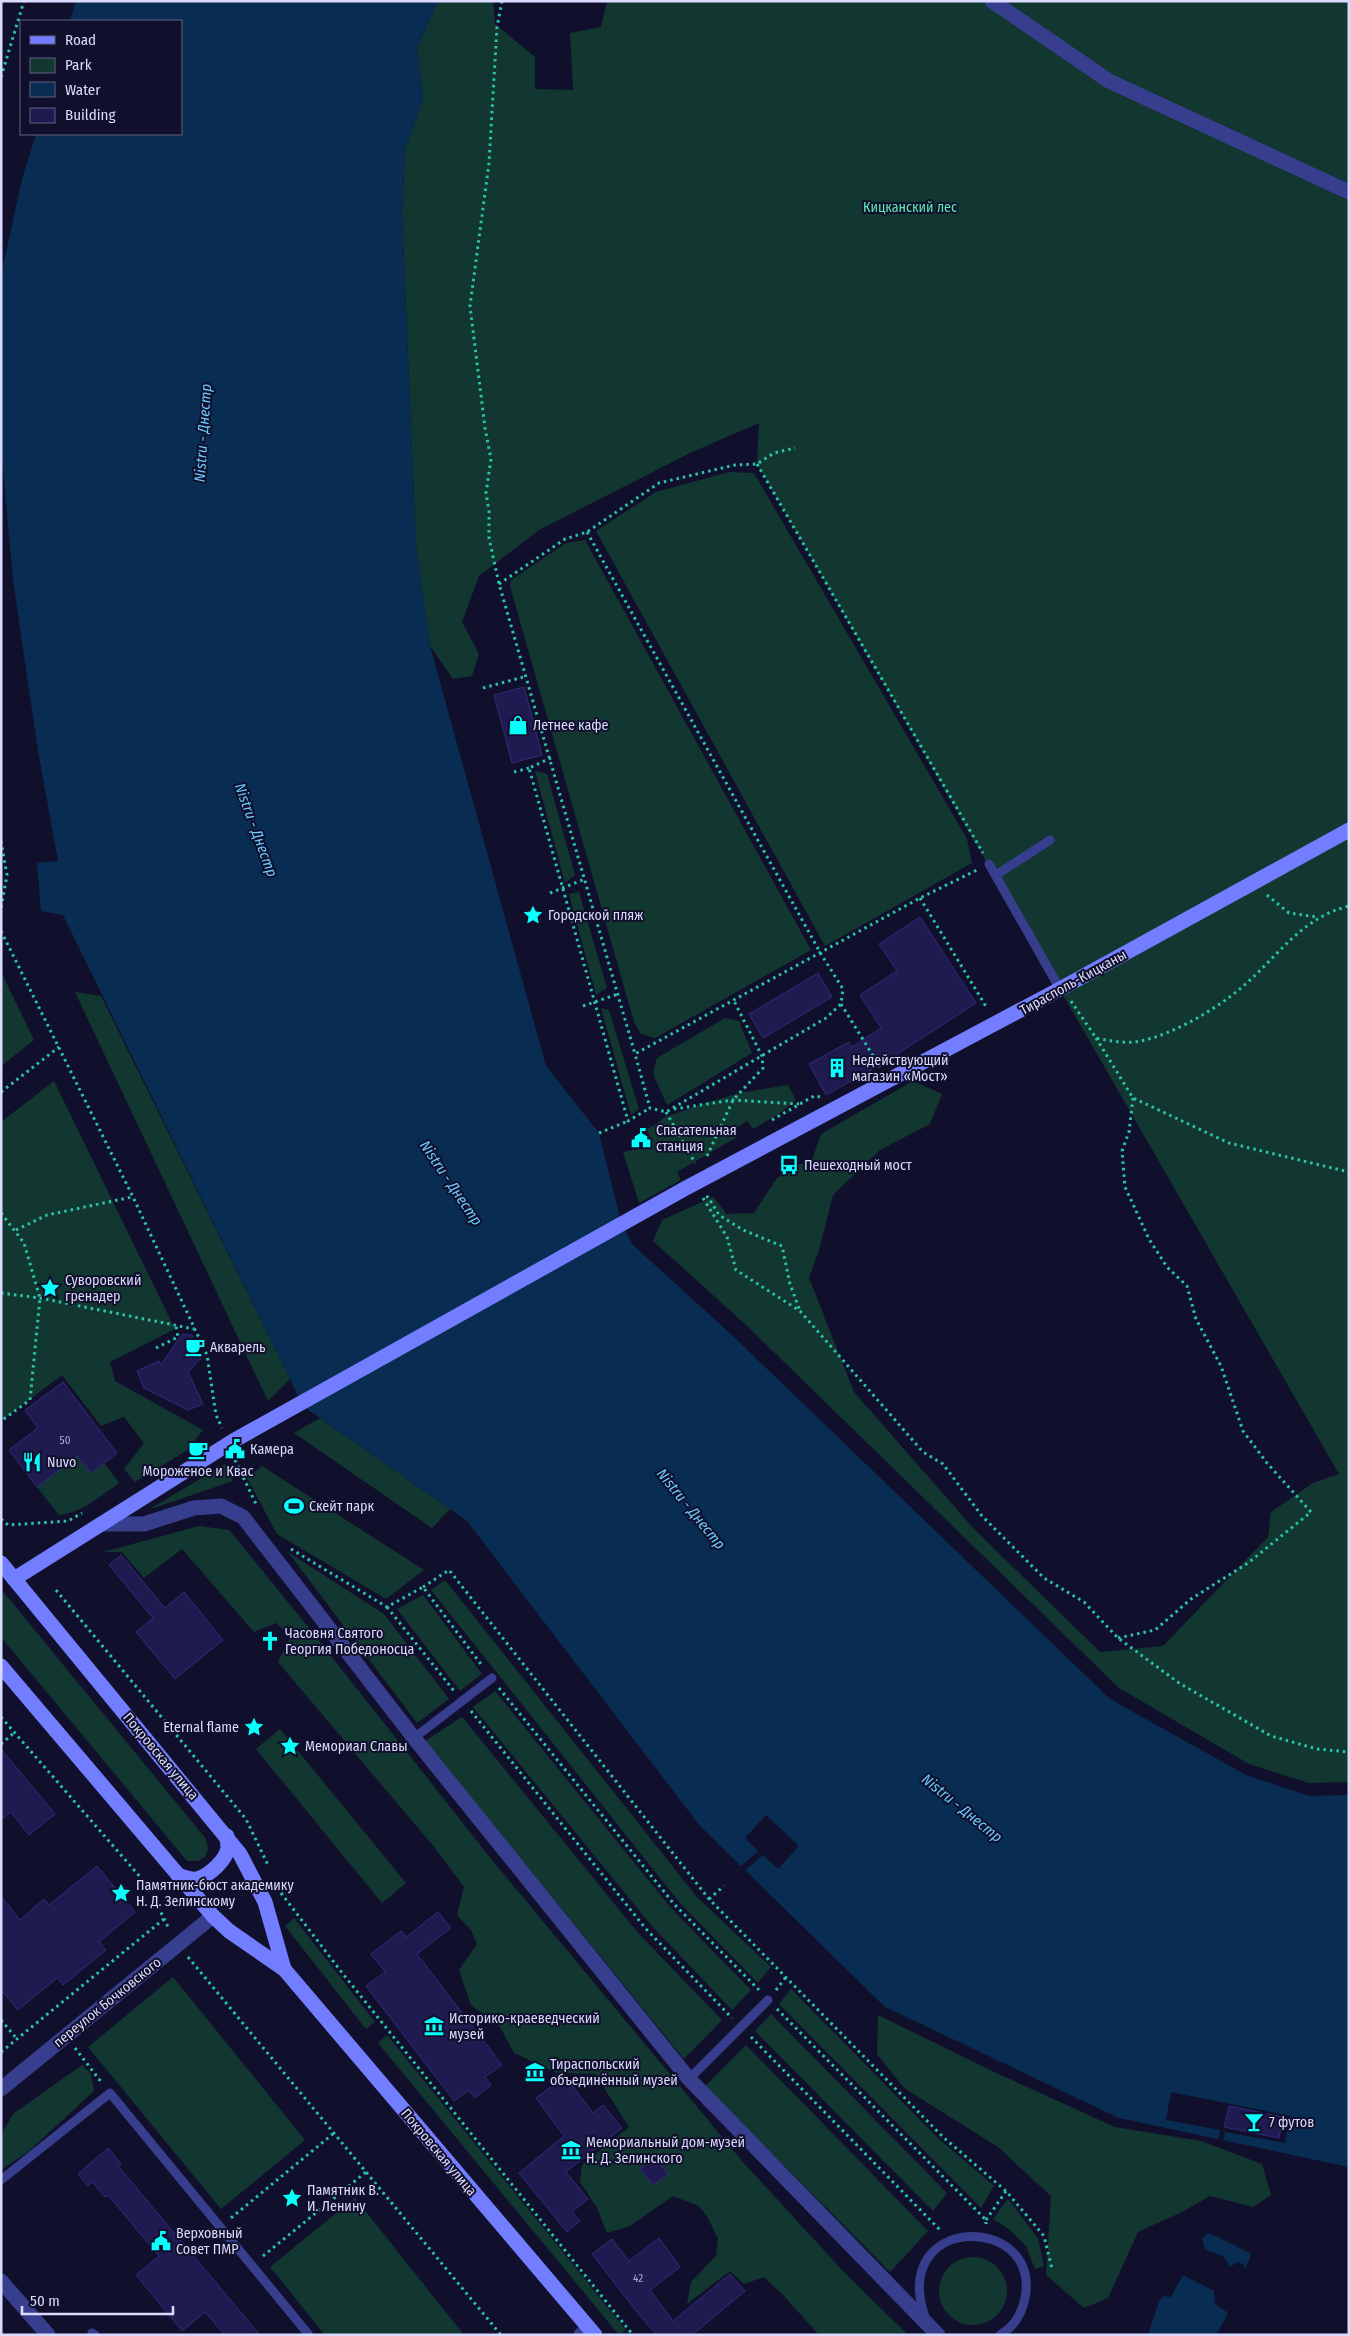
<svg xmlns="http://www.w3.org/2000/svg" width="1350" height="2336" font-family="'Fira Sans Condensed',sans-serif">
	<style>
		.green { fill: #123731 }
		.water { fill: #092c52 }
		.pier { fill: #11102c }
		.building { fill: #1f1a4f; stroke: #322b7c }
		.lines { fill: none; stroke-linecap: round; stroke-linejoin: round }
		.path { stroke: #29c5aa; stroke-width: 3; stroke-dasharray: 2.5 4; stroke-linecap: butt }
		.lane { stroke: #383e8e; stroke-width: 9 }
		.street { stroke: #383e8e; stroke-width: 15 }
		.secondary { stroke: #727eff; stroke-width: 15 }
		.labels { text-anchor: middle; stroke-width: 4; stroke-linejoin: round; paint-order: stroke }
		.number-label { font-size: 11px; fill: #acabd3 }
		.park-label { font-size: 14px; fill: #5ee8b6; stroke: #11102c }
		.poi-label { font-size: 14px; fill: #dbdbff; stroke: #11102c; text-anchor: start }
		.street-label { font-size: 14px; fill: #dbdbff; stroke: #11102c }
		.water-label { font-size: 15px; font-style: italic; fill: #69cbff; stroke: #11102c }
	</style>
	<rect width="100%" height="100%" fill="#11102c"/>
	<g class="green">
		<path d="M438,1h55l2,23 40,33v32l38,1 -3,-57 31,-6 6,-26h742v1781l-40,1 -60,-19 -130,-76 -374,-364 -92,-83 9,-21 51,-23 14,17 27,-1 23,-35 36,-21 8,-23 92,-53 29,13 -12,30 -50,26 -47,45 -14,55 -10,28 45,114 120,137 126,123 63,-6 105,-109 3,-25 42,-29 26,-9 -582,-1010 2,-41 -69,30 -151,77 -60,46 -17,46 17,32 -7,22 -19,3 -23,-33 -14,-100 -14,-332 3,-64 18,-51 -6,-52z"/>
		<path d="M729,472l25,1 213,366 5,24 -147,83 -229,-415 60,-39z"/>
		<path d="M585,540l226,410 -156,88 -14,-4 -7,-12 -124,-436 1,-6 55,-37z"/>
		<path d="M535,771l12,3 28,101 -10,8z"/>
		<path d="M579,892l28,96 -11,7 -27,-101z"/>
		<path d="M1,972l33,68 -33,26z"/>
		<path d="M75,992l26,4 189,383 -22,22z"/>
		<path d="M601,1008l8,2 30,99 -8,6z"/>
		<path d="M725,1018l14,3 13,32 -85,52 -14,-31 4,-16z"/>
		<path d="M54,1081l121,248 -65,33 5,19 88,49 -17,21 -51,31 -11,-13 20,-26 -20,-26 -23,9 -39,-51 -61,46v-299z"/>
		<path d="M788,1085l8,15 -17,14 -26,15 -6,-8 -13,9 3,7 -60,35 4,8 -42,23 -16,-51 20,-4 7,-8 -3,-11 10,-5 6,-6 43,-15 33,-10z"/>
		<path d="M320,1418l130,91 -18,19 -138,-95z"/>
		<path d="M77,1456l14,17 13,-10 15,20c-20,14 -36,29 -60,32l-22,-28z"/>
		<path d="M225,1464l8,17 -85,29z"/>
		<path d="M262,1466l162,104 -38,29 -109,-65 -30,-56z"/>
		<path d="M199,1526l30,4 76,93 187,237 250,301 101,110 65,64h-89l-35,-39 -20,-19 -20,7 -14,-13 -43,33 4,-22 25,-26 2,-17 -10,-21 -9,-12 -26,-10 -43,30 -23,7 -10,-25 -17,-26 2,-17 47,-38 -34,-53 -38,-1 -43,-20 -14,-26 -29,-22 -12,-35 18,-26 -6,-14 -14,-15 7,-28 -29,-39 -157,-186 11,-23 -5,-9 -8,-7 -22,9 -72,-83 -38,29 -22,-26h-19z"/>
		<path d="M288,1552l96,62 65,85 -32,24z"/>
		<path d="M445,1580l252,317 74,70 -13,16 -78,-80 -249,-313z"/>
		<path d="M1,1589l205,250 2,10 -3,8 -7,4h-11l-186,-224z"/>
		<path d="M423,1595l59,79 -22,17 -63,-82z"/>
		<path d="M495,1691l176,217 80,82 -19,20 -81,-85 -178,-218z"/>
		<path d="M462,1717l177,217 83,86 -38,39 -259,-318z"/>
		<path d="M280,1729l126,154 -24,20 -126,-154z"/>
		<path d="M294,1918l81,104 -9,7 -81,-103z"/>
		<path d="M173,1977l132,163 -84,69 -133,-162z"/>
		<path d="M791,1989l148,150 55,47 -13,22 -202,-204z"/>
		<path d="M771,2014l176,179 -14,18 -178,-180z"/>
		<path d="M878,2015l114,56 123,56 86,14 61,23 9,31 -18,12 -43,-11 -28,16 -44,20 -30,66 -24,10 -38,-33 5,-79 -53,-49 -94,-59 -27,-34z"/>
		<path d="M387,2035l239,295 -7,5 -241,-292z"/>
		<path d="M746,2045l182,186 -38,41 -185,-186z"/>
		<path d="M82,2065l9,9 3,17 -65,60 -28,19v-35l12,-21z"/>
		<path d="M355,2198l109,137h-139l-55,-68z"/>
		<path d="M1008,2199l30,39 6,28 -9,3 -9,-23 -17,-17 -16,-10z"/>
		<circle cx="973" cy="2291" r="34"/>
	</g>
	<g class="water">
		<path d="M76,1h362l-21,46 6,52 -18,51 -3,64 14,332 14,100 116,420 53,67 23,93 11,19 101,92 376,362 136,76 63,21 40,-1v372l-230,-49 -234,-111 -185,-181 -233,-305 -164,-115 -240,-491 -22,-4 -4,-48 21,-2 -20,-110 -25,-171 -12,-133v-172l21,-96 14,-45h145v-113h-111z"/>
		<path d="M1207,2234h4l39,19 1,3 -6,13 -2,-5 -6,-2 -7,5 -6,-10 -19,-8 -3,-10z"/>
		<path d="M1183,2275l31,16 1,13 13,9 -12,22h-68l11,-34 5,-5 7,1z"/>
	</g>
	<g class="pier">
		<path d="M766,1815l33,31 -21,23 -15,-14 -20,17 -4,-4 19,-17 -13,-13z"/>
		<path d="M1171,2092l119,24 -5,27 -60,-11 -2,11 -5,-1 2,-12 -54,-10z"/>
	</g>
	<g class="building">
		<path d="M524,687l18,68 -30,8 -18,-68z"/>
		<path d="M920,917l56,86 -91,59 -59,33 -17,-31 40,-22 3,5 29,-19 -21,-33 37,-24 -18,-27z"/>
		<path d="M818,973l14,24 -69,41 -14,-24z"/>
		<path d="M182,1334l10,1 10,22 -14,15 15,32 -15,6 -44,-22 -7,-17 22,-10 2,4z"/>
		<path d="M63,1382l54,71 -26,20 -13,-17 -41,31 -28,-37 29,-22 -13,-18z"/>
		<path d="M121,1555l44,53 19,-16 39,48 -48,39 -39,-47 17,-14 -44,-53z"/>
		<path d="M1,1749l54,65 -26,21 -18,-23 -10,8z"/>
		<path d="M97,1866l38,46 -36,30 7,8 -43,35 -6,-7 -39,32 -17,-20v-94l19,24 24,-21 5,6z"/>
		<path d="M438,1912l13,16 -34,26 85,111 -17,12 6,8 -16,13 -6,-8 -15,11 -88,-115 19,-14 -14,-18 30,-23 5,6z"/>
		<path d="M565,2076l28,37 10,-8 19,23 -56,44 22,27 -16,13 8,9 -13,11 -48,-59 45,-37 -28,-38z"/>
		<path d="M1229,2106l54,11 -4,21 -55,-11z"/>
		<path d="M108,2148l13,16 -3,2 142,169h-35l-20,-23 -23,19 -46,-56 23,-19 -51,-61 -3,2 -13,-15 -4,4 -10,-12z"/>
		<path d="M655,2157l13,17 -15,11 -13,-16z"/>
		<path d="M659,2238l21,29 -30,23 23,31 57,-47 15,17 -53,44h-35l-17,-19 -48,-62 20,-15 17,22z"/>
	</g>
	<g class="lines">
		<g class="path">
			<path d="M502,1l-5,26 -8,136 -19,143 15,122 6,31 -5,34 3,18v27l10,46 136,470 285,-156 57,-28"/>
			<path d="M1,77l23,-76"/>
			<path d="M757,464l226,389"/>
			<path d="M587,532l234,422 22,35 -2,15 -15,14 -160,94 -16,-4 -15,-54"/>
			<path d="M499,584l66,-45 22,-7 72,-49 76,-18 22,-1 17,-11 21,-5"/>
			<path d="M483,688l44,-12"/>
			<path d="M551,758l-22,10 99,353 22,-13"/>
			<path d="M514,772l15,-4"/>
			<path d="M1,841l6,34 -6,33"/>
			<path d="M550,893l35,-14"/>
			<path d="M1267,895l22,18 28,4"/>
			<path d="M920,898l67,110"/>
			<path d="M1,931l132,266 74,158 9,60 6,13"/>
			<path d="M1071,1001l25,37c15,3 30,6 45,3 33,-7 75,-32 100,-53 36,-30 59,-70 108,-82"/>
			<path d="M841,1004l39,63"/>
			<path d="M583,1006l35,-12"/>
			<path d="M1096,1038l37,60 96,45 120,29"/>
			<path d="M1,1092l58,-45"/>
			<path d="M674,1109l59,-9 66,4"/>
			<path d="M666,1112l29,51"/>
			<path d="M772,1120l42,-24 6,1"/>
			<path d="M599,1133l29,-12"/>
			<path d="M707,1156l26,-56 30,-32 -1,-12 -28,-55"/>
			<path d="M706,1197h2l11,18 24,15 39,16 8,38 10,27"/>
			<path d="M703,1198l24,39 9,33 64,41 123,141 20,12 39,52 62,62 40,24 34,36 61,45 92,53 46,13 32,3"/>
			<path d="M1,1213l23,30 16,55 -10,102 -29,21"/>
			<path d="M16,1230l31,-15 85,-18"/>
			<path d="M1,1293l39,5 154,31"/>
			<path d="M156,1348l22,-11 -2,-11"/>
			<path d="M235,1460l21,44"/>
			<path d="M1,1519l7,6 60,-4 14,-8"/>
			<path d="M291,1549l96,58 36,-20 60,80"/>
			<path d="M423,1587l26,-17 260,329 234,238 63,54 38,45 8,33"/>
			<path d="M56,1590l190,229 22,46"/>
			<path d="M387,1607l67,84"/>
			<path d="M1118,1638l37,-8 36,-31 57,-36 63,-51 -44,-49 -24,-32 -22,-65 -25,-47 -9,-33 -20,-19 -18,-28 -24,-52 -3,-36 7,-19 4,-34"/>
			<path d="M499,1688l175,216 85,86"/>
			<path d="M471,1711l175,218 86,89"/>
			<path d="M1,1717l147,169 21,43"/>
			<path d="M1,1744l14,-12"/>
			<path d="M281,1893l62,81 290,361"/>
			<path d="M709,1899l15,-13"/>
			<path d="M188,1957l313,378"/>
			<path d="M776,1990l10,-13"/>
			<path d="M777,2009l209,211v4"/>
			<path d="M1,2020l16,19"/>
			<path d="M751,2037l189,193"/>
			<path d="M75,2048l27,35"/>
			<path d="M1,2052l163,-133"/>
			<path d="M231,2218l103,-85"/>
			<path d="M986,2220l20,-29"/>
			<path d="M263,2256l103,-84"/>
		</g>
		<g class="lane">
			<path d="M989,864l71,125"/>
			<path d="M996,875l54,-35"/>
			<path d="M414,1738l78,-60"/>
			<path d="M689,2079l79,-79"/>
			<path d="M1,2180l109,-87 199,242"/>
			<path d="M925,2317c-36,-104 116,-104 100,-19 -3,15 -11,29 -25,37"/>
			<path d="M92,2333l3,2"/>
		</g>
		<g class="street">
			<path d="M992,1l117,80 240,111"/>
			<path d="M101,1524h43l50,-16 27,-2 22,11 171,221 275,341 249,256"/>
			<path d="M1,2089l212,-173"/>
			<path d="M1,2281l47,54"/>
			<path d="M581,2335l8,-7"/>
		</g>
		<g class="secondary">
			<path d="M1,1563l239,291 25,48 19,67"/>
			<path d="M14,1579l219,-138 453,-253 374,-199 289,-159"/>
			<path d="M1,1666l212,250 16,15 55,38 311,366"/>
			<path d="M178,1875c6,2 13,5 19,4 12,-3 29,-19 31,-31 0,-4 -1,-8 -1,-12"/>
		</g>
	</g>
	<defs>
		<symbol id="shop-bare" viewBox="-9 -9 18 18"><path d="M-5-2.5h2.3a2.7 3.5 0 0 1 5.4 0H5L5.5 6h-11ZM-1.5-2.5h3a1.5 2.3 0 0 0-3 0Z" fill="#07fffc" stroke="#11102c" stroke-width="2.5" paint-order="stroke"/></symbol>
		<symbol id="sight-bare" viewBox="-9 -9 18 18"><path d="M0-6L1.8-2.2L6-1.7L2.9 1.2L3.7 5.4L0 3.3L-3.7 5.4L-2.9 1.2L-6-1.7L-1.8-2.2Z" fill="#07fffc" stroke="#11102c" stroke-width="2.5" paint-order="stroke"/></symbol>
		<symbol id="building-bare" viewBox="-9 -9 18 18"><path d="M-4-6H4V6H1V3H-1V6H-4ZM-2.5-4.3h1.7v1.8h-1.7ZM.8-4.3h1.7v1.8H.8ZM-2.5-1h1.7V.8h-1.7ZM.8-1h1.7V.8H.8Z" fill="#07fffc" stroke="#11102c" stroke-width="2.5" paint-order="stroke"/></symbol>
		<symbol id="civic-bare" viewBox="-9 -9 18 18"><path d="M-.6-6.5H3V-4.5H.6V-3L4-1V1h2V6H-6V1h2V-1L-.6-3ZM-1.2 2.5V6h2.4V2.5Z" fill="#07fffc" stroke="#11102c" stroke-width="2.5" paint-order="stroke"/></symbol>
		<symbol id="bus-bare" viewBox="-9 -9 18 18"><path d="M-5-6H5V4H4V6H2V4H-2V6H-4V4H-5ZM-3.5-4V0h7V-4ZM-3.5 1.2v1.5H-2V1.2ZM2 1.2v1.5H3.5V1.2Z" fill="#07fffc" stroke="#11102c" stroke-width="2.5" paint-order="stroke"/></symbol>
		<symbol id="cafe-bare" viewBox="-9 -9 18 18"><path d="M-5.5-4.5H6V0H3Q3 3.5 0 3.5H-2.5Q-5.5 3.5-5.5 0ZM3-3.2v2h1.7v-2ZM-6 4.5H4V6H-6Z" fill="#07fffc" stroke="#11102c" stroke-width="2.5" paint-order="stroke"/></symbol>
		<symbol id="restaurant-bare" viewBox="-9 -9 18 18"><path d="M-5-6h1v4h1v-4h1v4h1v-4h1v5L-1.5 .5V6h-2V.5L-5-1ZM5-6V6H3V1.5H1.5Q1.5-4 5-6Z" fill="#07fffc" stroke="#11102c" stroke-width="2.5" paint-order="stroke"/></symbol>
		<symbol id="stadium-bare" viewBox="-9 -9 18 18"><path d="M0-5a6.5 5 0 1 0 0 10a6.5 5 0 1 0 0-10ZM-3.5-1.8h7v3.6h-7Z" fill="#07fffc" stroke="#11102c" stroke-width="2.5" paint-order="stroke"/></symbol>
		<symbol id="church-bare" viewBox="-9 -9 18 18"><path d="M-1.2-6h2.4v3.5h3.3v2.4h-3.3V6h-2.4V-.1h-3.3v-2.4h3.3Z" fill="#07fffc" stroke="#11102c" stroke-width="2.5" paint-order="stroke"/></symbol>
		<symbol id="museum-bare" viewBox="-9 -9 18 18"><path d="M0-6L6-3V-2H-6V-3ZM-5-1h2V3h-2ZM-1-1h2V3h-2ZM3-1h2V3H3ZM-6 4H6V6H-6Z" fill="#07fffc" stroke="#11102c" stroke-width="2.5" paint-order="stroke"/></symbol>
		<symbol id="bar-bare" viewBox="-9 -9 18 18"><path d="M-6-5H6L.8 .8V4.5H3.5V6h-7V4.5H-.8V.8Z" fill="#07fffc" stroke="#11102c" stroke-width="2.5" paint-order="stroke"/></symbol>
	</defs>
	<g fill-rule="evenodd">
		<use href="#shop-bare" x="504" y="711" width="28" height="28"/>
		<use href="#sight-bare" x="519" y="901" width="28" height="28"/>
		<use href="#building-bare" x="823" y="1054" width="28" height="28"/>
		<use href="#civic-bare" x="627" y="1124" width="28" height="28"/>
		<use href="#bus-bare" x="775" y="1151" width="28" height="28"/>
		<use href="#sight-bare" x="36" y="1274" width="28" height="28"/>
		<use href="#cafe-bare" x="181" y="1333" width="28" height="28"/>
		<use href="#civic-bare" x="221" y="1435" width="28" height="28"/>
		<use href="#cafe-bare" x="184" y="1436" width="28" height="28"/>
		<use href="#restaurant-bare" x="18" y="1448" width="28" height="28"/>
		<use href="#stadium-bare" x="280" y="1492" width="28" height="28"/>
		<use href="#church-bare" x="256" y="1627" width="28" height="28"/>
		<use href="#sight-bare" x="240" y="1713" width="28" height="28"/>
		<use href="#sight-bare" x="276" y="1732" width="28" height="28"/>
		<use href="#sight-bare" x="107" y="1879" width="28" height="28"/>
		<use href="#museum-bare" x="420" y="2012" width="28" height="28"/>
		<use href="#museum-bare" x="521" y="2058" width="28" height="28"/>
		<use href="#bar-bare" x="1240" y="2108" width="28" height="28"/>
		<use href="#museum-bare" x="557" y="2136" width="28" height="28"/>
		<use href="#sight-bare" x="278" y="2184" width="28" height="28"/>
		<use href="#civic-bare" x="147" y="2227" width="28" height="28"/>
	</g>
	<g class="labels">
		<g class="number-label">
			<text x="65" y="1444">50</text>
			<text x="638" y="2282">42</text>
		</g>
		<g class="park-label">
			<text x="910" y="212">Кицканский лес</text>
		</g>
		<g class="poi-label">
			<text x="533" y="730">Летнее кафе</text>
			<text x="548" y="920">Городской пляж</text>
			<text x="852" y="1065">Недействующий<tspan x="852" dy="16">магазин «Мост»</tspan></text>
			<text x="656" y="1135">Спасательная<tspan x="656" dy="16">станция</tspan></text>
			<text x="804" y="1170">Пешеходный мост</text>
			<text x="65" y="1285">Суворовский<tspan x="65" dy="16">гренадер</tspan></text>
			<text x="210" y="1352">Акварель</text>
			<text x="250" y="1454">Камера</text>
			<text x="47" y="1467">Nuvo</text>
			<text x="198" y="1476" text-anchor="middle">Мороженое и Квас</text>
			<text x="309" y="1511">Скейт парк</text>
			<text x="285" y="1638">Часовня Святого<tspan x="285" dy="16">Георгия Победоносца</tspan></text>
			<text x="239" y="1732" text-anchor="end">Eternal flame</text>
			<text x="305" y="1751">Мемориал Славы</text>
			<text x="136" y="1890">Памятник-бюст академику<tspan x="136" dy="16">Н. Д. Зелинскому</tspan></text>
			<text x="449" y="2023">Историко-краеведческий<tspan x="449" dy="16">музей</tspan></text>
			<text x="550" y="2069">Тираспольский<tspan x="550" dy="16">объединённый музей</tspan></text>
			<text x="1269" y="2127">7 футов</text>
			<text x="586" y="2147">Мемориальный дом-музей<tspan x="586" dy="16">Н. Д. Зелинского</tspan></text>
			<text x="307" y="2195">Памятник В.<tspan x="307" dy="16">И. Ленину</tspan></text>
			<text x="176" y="2238">Верховный<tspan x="176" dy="16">Совет ПМР</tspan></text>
		</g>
		<g class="street-label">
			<text transform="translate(1073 982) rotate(-29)" y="5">Тирасполь-Кицканы</text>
			<text transform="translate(161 1756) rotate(50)" y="5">Покровская улица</text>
			<text transform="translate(107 2002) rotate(-39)" y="5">переулок Бочковского</text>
			<text transform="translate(439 2152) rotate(50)" y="5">Покровская улица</text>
		</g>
		<g class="water-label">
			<text transform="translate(203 433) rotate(-86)" y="5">Nistru - Днестр</text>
			<text transform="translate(256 830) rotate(70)" y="5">Nistru - Днестр</text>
			<text transform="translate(451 1183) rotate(56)" y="5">Nistru - Днестр</text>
			<text transform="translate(691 1509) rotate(51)" y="5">Nistru - Днестр</text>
			<text transform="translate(962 1808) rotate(39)" y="5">Nistru - Днестр</text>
		</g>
	</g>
	<rect width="1350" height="2336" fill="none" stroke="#dbdbff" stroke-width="5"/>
	<rect x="20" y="20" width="162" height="115" fill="#11102c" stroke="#626180"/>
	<rect x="30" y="36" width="25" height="8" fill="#727eff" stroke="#626180"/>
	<text x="65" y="45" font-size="15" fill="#dbdbff">Road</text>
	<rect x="30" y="58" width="25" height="15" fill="#123731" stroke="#626180"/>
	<text x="65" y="70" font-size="15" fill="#dbdbff">Park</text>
	<rect x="30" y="82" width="25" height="15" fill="#092c52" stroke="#626180"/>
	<text x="65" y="95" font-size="15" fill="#dbdbff">Water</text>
	<rect x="30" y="108" width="25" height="15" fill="#1f1a4f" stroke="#626180"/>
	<text x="65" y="120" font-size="15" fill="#dbdbff">Building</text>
	<path d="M22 2306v8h151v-8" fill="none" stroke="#dbdbff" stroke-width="2.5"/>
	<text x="30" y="2306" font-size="15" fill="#dbdbff" stroke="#11102c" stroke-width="4" paint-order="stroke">50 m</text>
</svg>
